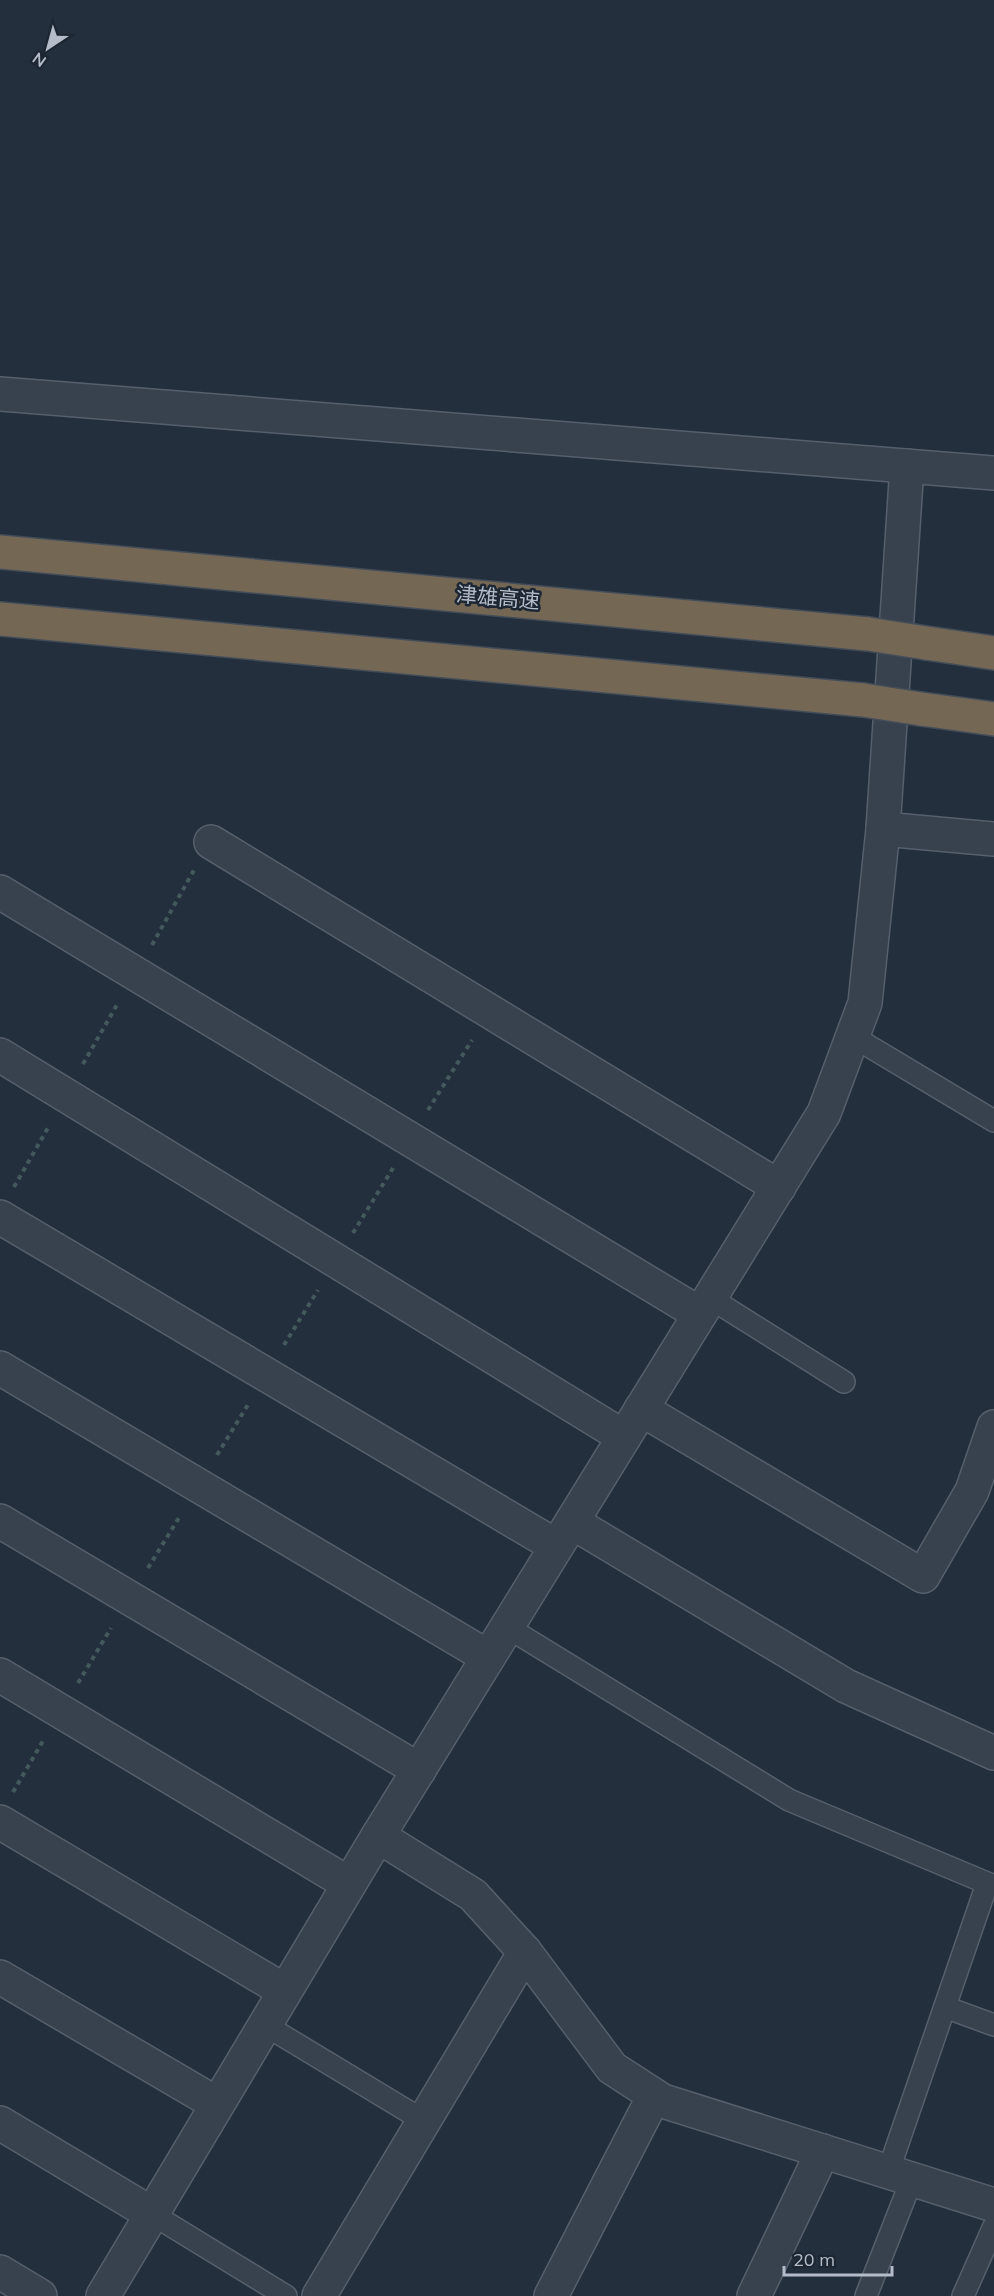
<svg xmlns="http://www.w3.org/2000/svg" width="994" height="2296" font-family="Mulish,'Noto Sans SC',sans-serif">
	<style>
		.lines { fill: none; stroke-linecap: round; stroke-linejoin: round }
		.service-casing { stroke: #565f6c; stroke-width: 24 }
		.minor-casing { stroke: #565f6c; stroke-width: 36 }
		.tertiary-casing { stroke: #565f6c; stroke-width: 36 }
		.motorway-casing { stroke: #434c59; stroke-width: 36 }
		.path { stroke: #44595c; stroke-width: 4; stroke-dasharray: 4.5 4.5; stroke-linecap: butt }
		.service { stroke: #38414e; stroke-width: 21 }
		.minor { stroke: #38414e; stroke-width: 33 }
		.tertiary { stroke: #38414e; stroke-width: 33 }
		.motorway { stroke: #746855; stroke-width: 33 }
		.motorway-bridge-casing { stroke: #434c59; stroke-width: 36; stroke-linecap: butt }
		.motorway-bridge { stroke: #746855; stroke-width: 33 }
		.labels { text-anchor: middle; stroke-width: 5; stroke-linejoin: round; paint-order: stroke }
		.street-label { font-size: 21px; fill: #b4bcc9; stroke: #1d2633 }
	</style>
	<rect width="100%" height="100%" fill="#242f3e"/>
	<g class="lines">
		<defs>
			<g id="service">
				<path d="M852,1036l142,85"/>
				<path d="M710,1298l134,84"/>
				<path d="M507,1627l282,173 205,86"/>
				<path d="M945,2007l49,18"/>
				<path d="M265,2025l159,96"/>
				<path d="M888,2172l99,-288"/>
				<path d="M152,2214l134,82"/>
				<path d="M866,2296l46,-117"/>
				<path d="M963,2296l31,-70"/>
			</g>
			<g id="minor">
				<path d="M0,394l994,79"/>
				<path d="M883,829l111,10"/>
				<path d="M211,842l568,345"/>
				<path d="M0,892l700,422"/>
				<path d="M0,1055l624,382"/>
				<path d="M0,1217l556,329"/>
				<path d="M0,1368l488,289"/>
				<path d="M641,1409l282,167 49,-85 22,-64"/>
				<path d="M0,1521l419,249"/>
				<path d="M572,1522l274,164 148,67"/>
				<path d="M0,1675l349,209"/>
				<path d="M0,1822l285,169"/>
				<path d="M0,1977l217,127"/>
				<path d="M0,2123l152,91"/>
				<path d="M0,2272l40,24"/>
				<path d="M103,2296l275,-460 446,-723 41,-110 18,-174 24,-363"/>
				<path d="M319,2296l206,-344"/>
				<path d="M551,2296l103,-200"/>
				<path d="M754,2296l69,-145"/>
			</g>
			<path id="tertiary" d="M378,1836l95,59 52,57 87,116 51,33 331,104"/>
			<g id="motorway">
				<path d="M0,552l868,82"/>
				<path d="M0,619l863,81"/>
				<path d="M926,643l68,10"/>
				<path d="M921,709l73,10"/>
			</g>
		</defs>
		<use href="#service" class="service-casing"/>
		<use href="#minor" class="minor-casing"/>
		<use href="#tertiary" class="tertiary-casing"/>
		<use href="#motorway" class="motorway-casing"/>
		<g class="path">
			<path d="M152,945l42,-75"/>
			<path d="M83,1064l35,-61"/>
			<path d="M428,1110l44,-70"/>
			<path d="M14,1187l35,-61"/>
			<path d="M353,1233l40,-65"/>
			<path d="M284,1345l34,-55"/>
			<path d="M217,1455l32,-52"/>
			<path d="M148,1568l32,-52"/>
			<path d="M78,1683l33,-55"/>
			<path d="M13,1792l30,-51"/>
		</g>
		<use href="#service" class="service"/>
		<use href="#minor" class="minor"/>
		<use href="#tertiary" class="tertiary"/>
		<use href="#motorway" class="motorway"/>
		<defs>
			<g id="motorway-bridge">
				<path d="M868,634l58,9"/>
				<path d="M863,700l58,9"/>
			</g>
		</defs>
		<use href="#motorway-bridge" class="motorway-bridge-casing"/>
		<use href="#motorway-bridge" class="motorway-bridge"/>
	</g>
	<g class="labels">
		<g class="street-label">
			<text transform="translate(498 598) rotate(5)" y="7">津雄高速</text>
		</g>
	</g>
	<g transform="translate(48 48) rotate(216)" stroke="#1d2633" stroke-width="4.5" paint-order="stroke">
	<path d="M0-4.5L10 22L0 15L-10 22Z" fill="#b4bcc9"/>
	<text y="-9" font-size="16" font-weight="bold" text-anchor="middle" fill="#b4bcc9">N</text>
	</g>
	<path d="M784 2266v9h108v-9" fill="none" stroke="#b4bcc9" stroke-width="3"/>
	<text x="793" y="2266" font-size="18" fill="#b4bcc9" stroke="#1d2633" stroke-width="4.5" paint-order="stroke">20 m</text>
</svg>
